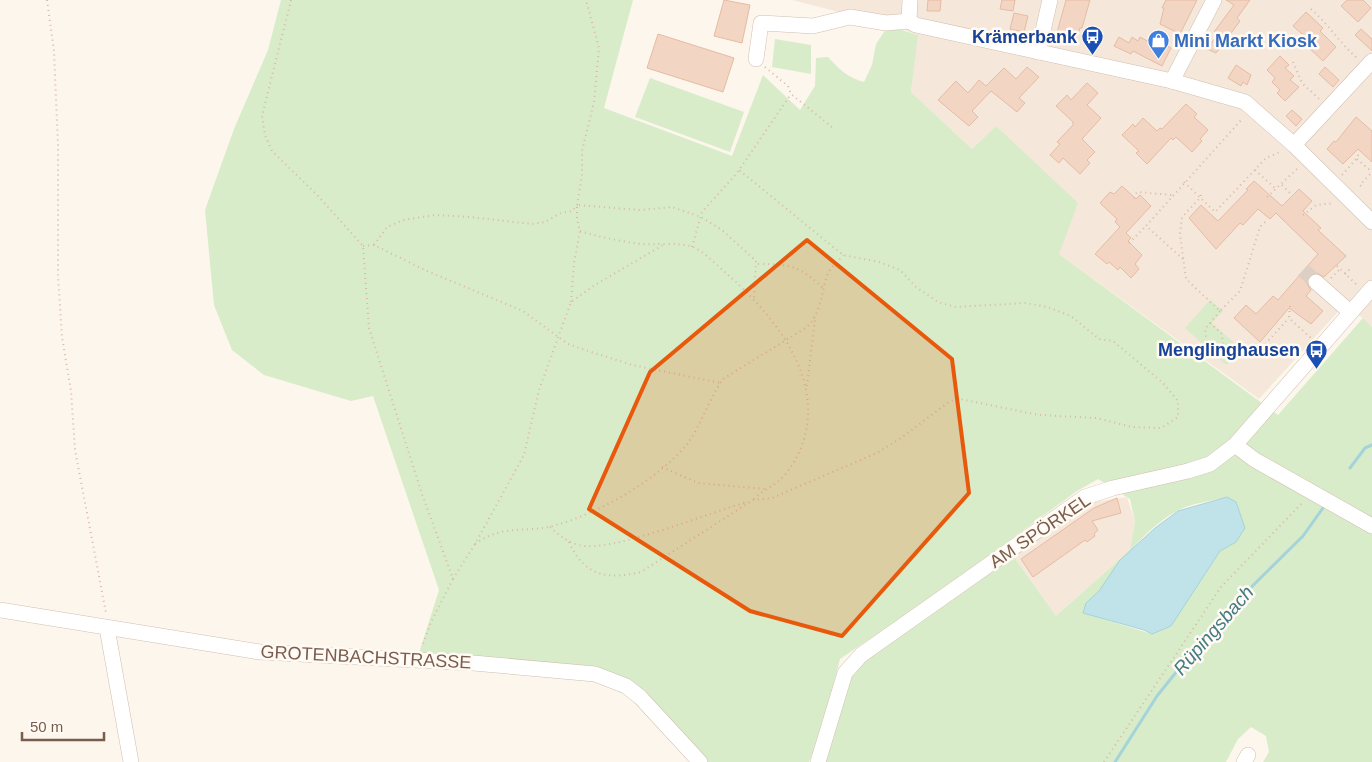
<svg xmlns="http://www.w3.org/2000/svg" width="1372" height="762" font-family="Helvetica,sans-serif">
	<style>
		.residential { fill: #f5e8da }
		.green { fill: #d8ecc9; fill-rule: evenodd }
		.water { fill: #bfe3e8; stroke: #a5d3da }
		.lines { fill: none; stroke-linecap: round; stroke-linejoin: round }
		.stream { stroke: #a5d3da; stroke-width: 3 }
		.building { fill: #f3d5c3; stroke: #e6bba3 }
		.minor-tunnel { stroke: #dcd0c4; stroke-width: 15; stroke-dasharray: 15 8; stroke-linecap: butt }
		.minor-casing { stroke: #d1beb0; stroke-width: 16 }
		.path { stroke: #d9b8a5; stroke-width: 2; stroke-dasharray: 1 4; stroke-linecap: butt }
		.minor { stroke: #fff; stroke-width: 15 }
		.marked { fill: #e8590c; fill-opacity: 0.2; stroke: #e8590c; stroke-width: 4; stroke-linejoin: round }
		.labels { text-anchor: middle; stroke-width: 5; stroke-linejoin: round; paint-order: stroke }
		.transit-label { font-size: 18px; font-weight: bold; fill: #164399; stroke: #fffaf3; text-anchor: end }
		.shop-label { font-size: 18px; font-weight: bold; fill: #366cbe; stroke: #fffaf3; text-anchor: start }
		.street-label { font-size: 18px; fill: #7a5c4d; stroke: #fffaf3 }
		.water-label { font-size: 19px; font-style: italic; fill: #437c86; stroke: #fffaf3 }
	</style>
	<rect width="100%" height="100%" fill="#fdf6ec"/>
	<g class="residential">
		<path d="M792,0h580v327l-26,-24 -87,96 -200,-145 -64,-127 -23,22 -61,-57 6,-57 -23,-9z"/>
		<path d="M1127,497l8,25 -5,28 -74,66 -44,-62 82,-52z"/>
	</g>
	<g class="green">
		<path d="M281,0h352l-29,108 128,48 31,-81 37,35 15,-24 1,-28 12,-1c11,12 20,21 36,25l8,-17 4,-21 12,-18 30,9 -7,57 61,57 24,-23 82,77 -19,51 219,161 85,-97 9,9v435h-109l6,-10 -3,-16 -15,-9 -13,12 -12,23h-402l23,-82 14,-16 151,-110 44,62 74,-66 5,-28 -5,-23 -32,-20 -21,12 -141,103 -96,65 -19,75 -12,28h-101l-62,-66 -34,-23 -148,-18 -45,-2 20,-63 -66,-194 -22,5 -87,-26 -32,-25 -18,-45 -9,-95 29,-81 34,-79zM1227,497l9,5 4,12 -4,28 -16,9 -49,74 -19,9 -69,-21c3,-11 11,-15 18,-24 17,-26 50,-66 78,-79 14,-7 32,-9 48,-13z"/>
		<path d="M775,39l36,6v29l-39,-7z"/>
		<path d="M650,78l94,34 -14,40 -95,-35z"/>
		<path d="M1210,300l13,11 -11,12 29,26 -15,16 -41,-37z"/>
	</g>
	<path class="water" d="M1227,497l9,5 9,26 -9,14 -16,9 -49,75 -19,8 -8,-4 -61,-17 3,-10 13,-12 21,-31 35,-32 23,-17z"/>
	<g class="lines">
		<g class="stream">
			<path d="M1350,468l15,-20 7,-3"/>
			<path d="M1115,762l42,-66 62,-77 84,-83 20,-28"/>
		</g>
	</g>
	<g class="building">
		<path d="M724,0l26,5 -8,38 -28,-7z"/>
		<path d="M928,0h13l-1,11h-13z"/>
		<path d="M1002,0h13l-2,11 -13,-2z"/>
		<path d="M1066,0h24l-8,28h-2l-5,14 -7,-2 -1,5 -10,-2 2,-6 -3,-1z"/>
		<path d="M1166,0h31l-17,34 -20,-10 4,-16h-2z"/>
		<path d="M1226,0h24l-13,18 3,3 -24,32 -9,-4 10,-14 -3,-3 20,-27z"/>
		<path d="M1347,0h16l8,8 -13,14 -17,-16z"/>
		<path d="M1306,12l17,16 -3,3 16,16 -13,14 -17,-16 4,-4 -17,-15z"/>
		<path d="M1014,13l14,3 -4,16 -14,-3z"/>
		<path d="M1361,29l11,10v12l-17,-16z"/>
		<path d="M658,34l76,24 -11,34 -76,-24z"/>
		<path d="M1119,37l10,6 3,-6 6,4 2,-4 9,5 2,-4 20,10 -9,18 -29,-15 -2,3 -17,-8z"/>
		<path d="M1280,56l9,9 -4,3 9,8 -4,4 9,7 -14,14 -8,-8 3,-3 -8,-8 3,-4 -8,-8z"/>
		<path d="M1236,65l15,10 -4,10 -4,-3 -2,4 -13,-8z"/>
		<path d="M1027,67l12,10 -20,21 6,5 -8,9 -26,-21 -19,20 6,6 -9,9 -31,-26 18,-19 12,12 11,-13 7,6 18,-18 12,11z"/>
		<path d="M1325,67l14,13 -6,7 -14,-13z"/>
		<path d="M1087,83l11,10 -11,12 14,13 -19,21 13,13 -8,8 3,3 -10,11 -17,-16 -4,5 -9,-8 10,-11 -3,-2 16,-17v-3l-17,-16 11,-11 4,5z"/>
		<path d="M1186,104l11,10 -3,3 14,13 -8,9 2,2 -10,11 -16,-15 -3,3 -2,-2 -24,26 -11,-11 3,-2 -17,-16 11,-11 2,3 8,-9 14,13 3,-3 2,1z"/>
		<path d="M1292,110l10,9 -6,7 -10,-10z"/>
		<path d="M1356,117l16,14v31l-14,-13 -15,15 -16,-15 7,-8 2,1z"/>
		<path d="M1254,181l28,25 17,-17 13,12 -9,10 18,17 -3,2 28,26 -22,21 -7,-4 -8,3 -2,8 4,6 -5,6 17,15 -12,13 -22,-16 -29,34 -26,-24 12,-13 10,9 17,-18 5,4 40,-46 -42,-41 -6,6 -12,-10 -15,16 -3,-2 -24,26 -27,-31 12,-13 17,16 30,-31 -2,-1z"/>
		<path d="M1122,186l14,13 4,-4 11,11 -25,27 5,5 -3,3 14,14 -7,9 4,5 -8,9 -11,-11 -2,3 -9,-8 -2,2 -12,-10 25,-27 -5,-5 2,-3 -17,-16 10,-11 4,2z"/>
		<path d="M1117,498l4,15 -29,8 6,9 -4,4 1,2 -8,6 -2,-2 -52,37 -12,-18 73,-51z"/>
	</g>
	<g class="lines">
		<path class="minor-tunnel" d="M1303,270l13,12"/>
		<defs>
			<g id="minor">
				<path d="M910,0l-1,21 7,4 256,56 73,21 49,43 78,77"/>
				<path d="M1038,52l12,-52"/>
				<path d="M756,59l5,-36 52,3 37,-9 36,6 23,-2"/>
				<path d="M1172,81l42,-81"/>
				<path d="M1294,145l78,-84"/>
				<path d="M1316,282l34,30"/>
				<path d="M1235,445l20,15 117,66"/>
				<path d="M0,610l260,42 213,11 122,11 31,12 14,11 60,65"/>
				<path d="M107,628l24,134"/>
				<path d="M818,762l27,-89 16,-18 224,-158 28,-9 75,-17 22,-7 25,-19 137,-157"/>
				<path d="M1244,762l4,-7"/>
			</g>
		</defs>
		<use href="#minor" class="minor-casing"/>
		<g class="path">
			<path d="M47,0l7,51 4,94v130l4,62 9,54 4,59 31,163"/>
			<path d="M291,0l-29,116 3,19 7,16 46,45 45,50 6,82 53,166 31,85 -22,43 -9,25"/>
			<path d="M1311,9c17,15 29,34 46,49"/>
			<path d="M1293,62l9,21 17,16"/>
			<path d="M765,67l23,19 3,8 42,34"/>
			<path d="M1357,159l15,13"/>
			<path d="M1255,170l22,20"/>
			<path d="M1342,175l15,-17 3,-7"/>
			<path d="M1184,182l31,30 51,-54 16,-7"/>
			<path d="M1282,185l10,10"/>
			<path d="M1361,186l-1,-1 12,-13"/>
			<path d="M1201,195l-1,3 -18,19 -2,17 6,45 34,32 20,-20 20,-64 6,-6"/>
			<path d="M1267,197l31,-29"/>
			<path d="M1134,198l3,-6 35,3"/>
			<path d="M1303,215l13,-10 18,-2"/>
			<path d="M580,231c20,6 40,10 60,13 14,1 41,-2 53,3 12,5 23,18 33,26 49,43 103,109 74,177 -4,10 -11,21 -19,29 -8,8 -19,11 -27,20"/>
			<path d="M1129,243l17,-17"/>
			<path d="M374,245l13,-18 16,-7 32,-5 35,2 62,7 13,-2 16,-9 11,-2 5,-6 5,-30v-24l12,-49 5,-54 -13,-48"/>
			<path d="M363,246l11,-1 53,26 96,40 45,33 14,5 50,16 89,18"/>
			<path d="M692,247l10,-35 35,-39 54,-79"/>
			<path d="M1183,259l-37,-33 97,-108"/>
			<path d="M758,264c33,0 42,2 66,25"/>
			<path d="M1337,266l20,19"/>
			<path d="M1345,274l5,-5"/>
			<path d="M1331,278l9,-9"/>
			<path d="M571,302l3,-39 6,-32 -3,-12v-14l63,5 32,-3 29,10 21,13 34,31 -2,38"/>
			<path d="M1290,306l-1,12 23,21"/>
			<path d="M1220,311l-15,18 2,15 6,5 10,-2"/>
			<path d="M1210,323l12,11 1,13 11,10 22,-3 33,-36"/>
			<path d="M807,386l8,-67"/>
			<path d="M662,467l36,16 68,6"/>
			<path d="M550,527c9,8 17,15 29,18 31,9 133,-34 169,-43"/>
			<path d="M569,542c15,34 38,38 72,30l112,-72 19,-2 105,-45 24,-15 49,-37 10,-2 79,16 58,3 35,9 29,1 17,-11v-16l-15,-18 -50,-42 -14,-2 -28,-23 -24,-9 -21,-4 -71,4 -17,-5 -22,-15 -16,-17 -21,-8 -36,-7 -104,-85"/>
			<path d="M475,544c29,-21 51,-10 81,-19 44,-12 103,-46 132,-82 13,-18 21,-44 35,-64l84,-52c15,-15 14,-35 21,-54 3,-6 11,-12 15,-18"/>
			<path d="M453,579l22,-35 49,-89 15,-65 32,-88 24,-17 68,-40"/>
			<path d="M1104,762l117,-175 82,-85"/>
		</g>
		<use href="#minor" class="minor"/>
	</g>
	<path class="marked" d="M807,240l145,119 17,134 -127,143 -92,-25 -161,-102 61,-137z"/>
	<defs>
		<symbol id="bus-pin" viewBox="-11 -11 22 30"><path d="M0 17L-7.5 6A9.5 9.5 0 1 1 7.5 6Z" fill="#1a4fb4" stroke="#fffaf3"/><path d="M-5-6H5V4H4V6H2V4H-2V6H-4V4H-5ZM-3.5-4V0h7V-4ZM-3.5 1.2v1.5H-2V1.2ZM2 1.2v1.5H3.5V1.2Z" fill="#fff"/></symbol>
		<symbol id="shop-pin" viewBox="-11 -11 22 30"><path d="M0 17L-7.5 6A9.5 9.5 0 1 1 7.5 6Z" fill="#3f7fe0" stroke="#fffaf3"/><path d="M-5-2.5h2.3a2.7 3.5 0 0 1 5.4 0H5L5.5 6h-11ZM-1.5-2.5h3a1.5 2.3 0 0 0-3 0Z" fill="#fff"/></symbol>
	</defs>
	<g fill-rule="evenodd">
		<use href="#bus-pin" x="1080" y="24" width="25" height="34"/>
		<use href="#shop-pin" x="1146" y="28" width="25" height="34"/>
		<use href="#bus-pin" x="1304" y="338" width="25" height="34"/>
	</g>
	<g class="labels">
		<g class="transit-label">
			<text x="1077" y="43">Krämerbank</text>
			<text x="1300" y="356">Menglinghausen</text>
		</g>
		<g class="shop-label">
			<text x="1174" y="47">Mini Markt Kiosk</text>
		</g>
		<g class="street-label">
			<text transform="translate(1040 531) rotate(-34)" y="6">AM SPÖRKEL</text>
			<text transform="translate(366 657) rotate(3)" y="6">GROTENBACHSTRASSE</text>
		</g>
		<g class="water-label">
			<text transform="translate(1213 630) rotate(-49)" y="7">Rüpingsbach</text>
		</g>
	</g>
	<path d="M22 732v8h82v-8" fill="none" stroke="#7a5c4d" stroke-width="2.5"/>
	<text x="30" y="732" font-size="15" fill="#7a5c4d" stroke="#fffaf3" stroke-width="4" paint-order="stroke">50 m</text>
</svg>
